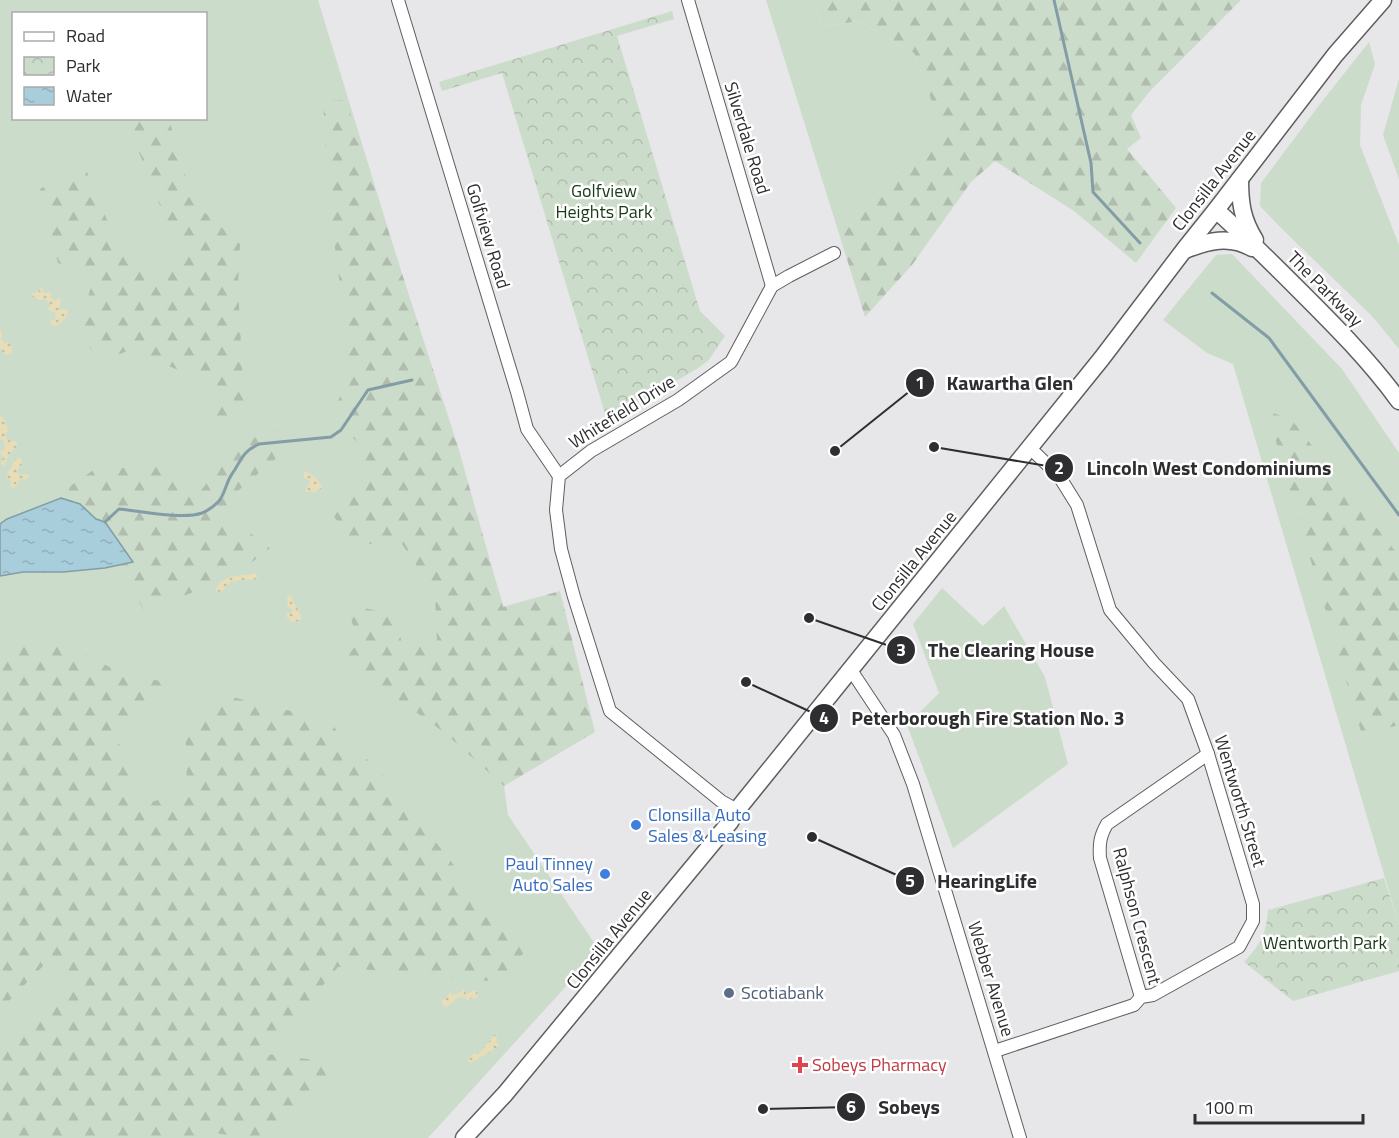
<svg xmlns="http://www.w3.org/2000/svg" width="1399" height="1138" font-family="'Titillium Web',sans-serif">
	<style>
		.green { fill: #ccdcca; fill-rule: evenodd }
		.forest { fill: url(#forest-firs) }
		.sand { fill: url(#sand-dots) }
		.park { fill: url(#park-crowns) }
		.water { fill: url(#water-ripples); stroke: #839da7; stroke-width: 1.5 }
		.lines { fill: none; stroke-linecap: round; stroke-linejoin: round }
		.stream { stroke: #839da7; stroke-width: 3 }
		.street-casing { stroke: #5e5e61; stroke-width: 14 }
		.secondary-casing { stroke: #5e5e61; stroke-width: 19 }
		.street { stroke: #fff; stroke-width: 12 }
		.secondary { stroke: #fff; stroke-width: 16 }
		.shop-dot { fill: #3f7fe0; stroke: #fff; stroke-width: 2 }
		.service-dot { fill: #5c6f8a; stroke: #fff; stroke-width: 2 }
		.health-dot { fill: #e0444e; stroke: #fff; stroke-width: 2 }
		.labels { text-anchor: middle; stroke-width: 5; stroke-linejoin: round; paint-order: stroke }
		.street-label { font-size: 18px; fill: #2e2d2f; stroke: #fff }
		.park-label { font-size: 18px; fill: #183b16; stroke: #fff }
		.shop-label { font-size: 18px; fill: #366cbe; stroke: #fff; text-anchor: start }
		.service-label { font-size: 18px; fill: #4e5e75; stroke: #fff; text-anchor: start }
		.health-label { font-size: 18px; fill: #be3a42; stroke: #fff; text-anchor: start }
		.leader { fill: none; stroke: #2e2d2f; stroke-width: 2 }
		.callout-dot { fill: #2e2d2f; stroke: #fff; stroke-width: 2 }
		.mark-label { font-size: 18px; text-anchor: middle; font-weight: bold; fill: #fff }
		.callout-label { font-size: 20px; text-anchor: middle; font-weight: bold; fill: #2e2d2f; stroke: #fff; stroke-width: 5; stroke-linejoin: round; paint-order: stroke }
	</style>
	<defs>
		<pattern id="forest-firs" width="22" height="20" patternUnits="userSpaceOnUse" patternTransform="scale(1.5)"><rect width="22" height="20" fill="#ccdcca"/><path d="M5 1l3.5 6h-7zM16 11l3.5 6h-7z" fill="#b0bdae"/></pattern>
		<pattern id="sand-dots" width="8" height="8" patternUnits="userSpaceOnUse" patternTransform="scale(1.5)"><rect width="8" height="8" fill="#e7ddb8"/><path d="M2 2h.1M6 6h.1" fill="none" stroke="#c6be9e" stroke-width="1.8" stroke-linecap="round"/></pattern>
		<pattern id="park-crowns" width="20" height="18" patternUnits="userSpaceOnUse" patternTransform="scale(1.5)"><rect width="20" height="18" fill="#ccdcca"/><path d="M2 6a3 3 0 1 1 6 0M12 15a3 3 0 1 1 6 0" fill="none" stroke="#b0bdae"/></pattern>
		<pattern id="water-ripples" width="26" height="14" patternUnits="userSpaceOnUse" patternTransform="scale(1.5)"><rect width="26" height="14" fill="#a8cddb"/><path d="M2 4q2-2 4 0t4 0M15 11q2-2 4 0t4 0" fill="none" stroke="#91b0bc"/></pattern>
	</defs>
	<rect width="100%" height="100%" fill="#e7e6e9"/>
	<g class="green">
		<path d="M0,0h318l186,608v178l4,29 91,135 -171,188h-428zM14,14h192v104h-192z"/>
		<path d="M766,0h46l10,27 36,-6 56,32 33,88 -51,32 -56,64z"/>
		<path d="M1369,42l6,22 -14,41 -1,40 39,100v104l-27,-33 -91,-88 -21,-22 1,-23 59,-79z"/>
		<path d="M1399,79v100l-16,-44z"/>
		<path d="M1232,254l110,115 57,84v472l-166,-561 -26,-11 -44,-33 53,-65z"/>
		<path d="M942,588l41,38 21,-20 41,71 23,87 -115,84 -46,-123 32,-32 -26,-69z"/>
	</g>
	<g class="forest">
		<path d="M812,0h429l-91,91 -19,24 10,23 -14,11 49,59 -40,55 -62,-52 -79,-50 -24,21 -59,83 -47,52 -25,-80 56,-64 50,-33 -32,-87 -56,-32 -36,6z"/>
		<path d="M346,100l113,350 44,157 57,-16 35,141 -91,54 -59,-53 -101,-72 15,-20 -14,-37 47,10 11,31 34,-4 -2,-47 -33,-50h-48l-28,-38 32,-17 2,-44 -29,-30 14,-28 2,-51 -19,-139 -5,-96z"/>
		<path d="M126,119h43l24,83 47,42 -2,42 7,135 -34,-3 1,-34 -82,-34 -28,11 -26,-28 19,-58 -37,-12 -18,-74 44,-24 29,69 31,37 37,-12z"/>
		<path d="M1267,411l24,8 108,137v169l-37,10z"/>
		<path d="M275,430l5,25 -48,41 -9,16 47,36 -23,18 -51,25 -51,20 -30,-45 17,-4 -27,-40 -39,-33 29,-20 73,-3 31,27 38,-49z"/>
		<path d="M0,642l65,3 57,28 47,10 -34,42 -18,14 12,26 3,43 55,-17 -2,-70 40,-26 51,13 53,10 10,17 12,14 20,13 11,12 20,29 43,50 36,50 44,48 -24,31 -163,-15 -71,87 81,10 -76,74h-28l-45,-8 -6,8h-193v-92l76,-69 -32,-12 -44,45z"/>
	</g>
	<g class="sand">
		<path d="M40,288l3,1v3l3,2 3,-2 3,2 -1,3 3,4h2l2,-3 3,2v3l-2,3 1,4h2l5,-1c2,8 -4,13 -11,17l-4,-1 -2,-4 5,-1 1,-7 -10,-4 4,-2v-4l-6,-4 -4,1 -8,-4v-3l7,-1z"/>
		<path d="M0,330l2,2v9l3,2 3,-1 4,5v6l-4,2 -4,-1 -4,-6z"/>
		<path d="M0,417h3l6,14 -4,3 2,6 8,1 2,2v3l-7,7 -6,13 -2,-1 -1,-3 3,-5 -4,-3 1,-4h3l1,-5 -2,-5 -3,-1z"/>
		<path d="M17,457l5,2v5l-5,7 2,4 4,-1 6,1v2l-4,3 -3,-1 -3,1 -2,5 -5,4 -2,-4 2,-4 -4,-2 -1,-6c5,-5 6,-11 10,-16z"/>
		<path d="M304,472c7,0 14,8 18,14l-1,3h-3l-4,4 -3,-2 -3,1h-3l5,-11 -3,-3 -2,1 -2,-5z"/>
		<path d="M257,573l-1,4 3,1 -1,1c-15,2 -28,-3 -36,13l-6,-1v-3c9,-15 25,-11 41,-15z"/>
		<path d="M289,595l2,1 10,20v3l-2,2 -7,1 -6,-6 1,-3h4l2,-2 -2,-3 -3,-1 -1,-10z"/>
		<path d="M463,988l3,6 10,-4 2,5 -3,4 -4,-1 -4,3 -1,-3 -6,-1 -5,2 -1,3 -9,5 -3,-3v-3l6,-5 3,-5v3l3,1 7,-3z"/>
		<path d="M494,1034l3,3 -1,5 3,2v2l-28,17 -3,-1v-3l6,-6 3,2 3,-2c3,-7 10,-10 14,-19z"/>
	</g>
	<g class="park">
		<path d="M672,11l2,8 -57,17 83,275 25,25 -17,25 -13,9 -88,50 -105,-347 -60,18 -3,-9z"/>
		<path d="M1384,878l15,47v46l-106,30 -49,-39c17,-18 22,-28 24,-52z"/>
	</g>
	<path class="water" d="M61,498l19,6 16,15 9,3 28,40 -28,6 -42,4h-40l-23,4v-52l7,-5z"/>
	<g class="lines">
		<g class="stream">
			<path d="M1054,0l37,163 2,29 47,51"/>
			<path d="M1212,293l57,45 130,177"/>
			<path d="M105,522l14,-13c21,2 64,11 83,4 5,-2 12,-7 16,-11 7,-7 8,-20 14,-28 11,-16 9,-21 27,-30l72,-7 10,-7 27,-40 44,-10"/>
		</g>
		<defs>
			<g id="street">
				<path d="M398,0l119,392 10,37 32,47"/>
				<path d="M688,0l84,286"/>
				<path d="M851,670l43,65 19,49 107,354"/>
				<path d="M737,810l-16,-9 -111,-90 -36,-114 -13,-48 -5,-39 3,-34 32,-25 87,-51 53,-38 41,-76 17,-10 45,-23"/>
				<path d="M1141,997l-41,-139c-1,-14 0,-22 7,-34l101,-70"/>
				<path d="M995,1051l139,-46 7,-8 12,-2 86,-48 14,-26v-17l-45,-150 -20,-55 -34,-36 -44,-53 -33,-105 -18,-29 -29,-28"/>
			</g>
			<g id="secondary">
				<path d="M1240,179c0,24 2,40 15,61"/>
				<path d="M1216,210c29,26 56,53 84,81 35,35 70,70 99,110"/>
				<path d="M1185,250c23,-9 44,-15 67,-2"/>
				<path d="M464,1138l41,-44 225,-272 7,-12 365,-452 82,-108 32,-40 119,-155 48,-55"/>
			</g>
		</defs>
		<use href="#street" class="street-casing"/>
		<use href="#secondary" class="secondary-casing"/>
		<use href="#street" class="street"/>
		<use href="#secondary" class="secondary"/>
	</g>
	<g class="shop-dot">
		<circle cx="636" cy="825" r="6"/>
		<circle cx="605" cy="874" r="6"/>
	</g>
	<circle class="service-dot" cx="729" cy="993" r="6"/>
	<path class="health-dot" d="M797 1056h6v6h6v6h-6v6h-6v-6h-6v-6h6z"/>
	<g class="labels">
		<g class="street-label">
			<text transform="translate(747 138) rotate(73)" y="6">Silverdale Road</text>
			<text transform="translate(1214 180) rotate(-52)" y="6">Clonsilla Avenue</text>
			<text transform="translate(488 236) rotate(73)" y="6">Golfview Road</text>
			<text transform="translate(1325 289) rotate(45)" y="6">The Parkway</text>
			<text transform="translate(622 412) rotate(-32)" y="6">Whitefield Drive</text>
			<text transform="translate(914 561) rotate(-51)" y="6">Clonsilla Avenue</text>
			<text transform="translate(1240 801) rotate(73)" y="6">Wentworth Street</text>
			<text transform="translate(1137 916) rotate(75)" y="6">Ralphson Crescent</text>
			<text transform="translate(609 939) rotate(-51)" y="6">Clonsilla Avenue</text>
			<text transform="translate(991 979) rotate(73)" y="6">Webber Avenue</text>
		</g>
		<g class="park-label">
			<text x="604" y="197">Golfview<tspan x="604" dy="21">Heights Park</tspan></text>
			<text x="1325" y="949">Wentworth Park</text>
		</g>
		<g class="shop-label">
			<text x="648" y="821">Clonsilla Auto<tspan x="648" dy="21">Sales &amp; Leasing</tspan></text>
			<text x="593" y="870" text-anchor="end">Paul Tinney<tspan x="593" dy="21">Auto Sales</tspan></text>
		</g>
		<g class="service-label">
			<text x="741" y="999">Scotiabank</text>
		</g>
		<g class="health-label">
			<text x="812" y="1071">Sobeys Pharmacy</text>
		</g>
	</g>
	<path class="leader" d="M835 451L920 383M934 447L1059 468M809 618L901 650M746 682L824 718M812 837L910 881M763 1109L851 1107"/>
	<g class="callout-dot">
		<circle cx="835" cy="451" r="6"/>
		<circle cx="934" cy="447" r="6"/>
		<circle cx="809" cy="618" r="6"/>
		<circle cx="746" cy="682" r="6"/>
		<circle cx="812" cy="837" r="6"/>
		<circle cx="763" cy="1109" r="6"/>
		<circle cx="920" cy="383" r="15"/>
		<circle cx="1059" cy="468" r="15"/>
		<circle cx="901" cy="650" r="15"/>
		<circle cx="824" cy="718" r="15"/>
		<circle cx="910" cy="881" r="15"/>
		<circle cx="851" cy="1107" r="15"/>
	</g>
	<g class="mark-label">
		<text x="920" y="389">1</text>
		<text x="1059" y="474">2</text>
		<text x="901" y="656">3</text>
		<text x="824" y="724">4</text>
		<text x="910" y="887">5</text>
		<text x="851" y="1113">6</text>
	</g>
	<g class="callout-label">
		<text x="1010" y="390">Kawartha Glen</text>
		<text x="1209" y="475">Lincoln West Condominiums</text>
		<text x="1011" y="657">The Clearing House</text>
		<text x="988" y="725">Peterborough Fire Station No. 3</text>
		<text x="987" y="888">HearingLife</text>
		<text x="909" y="1114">Sobeys</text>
	</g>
	<rect x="12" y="12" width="195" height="108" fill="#ffffff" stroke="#ababac" stroke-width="1.5"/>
	<rect x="24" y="32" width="30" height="9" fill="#ffffff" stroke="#ababac" stroke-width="1.5"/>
	<text x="66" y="42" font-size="18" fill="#2e2d2f">Road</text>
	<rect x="24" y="57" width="30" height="18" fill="url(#park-crowns)" stroke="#ababac" stroke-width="1.5"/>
	<text x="66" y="72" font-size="18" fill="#2e2d2f">Park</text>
	<rect x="24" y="87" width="30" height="18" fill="url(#water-ripples)" stroke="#ababac" stroke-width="1.5"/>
	<text x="66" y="102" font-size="18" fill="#2e2d2f">Water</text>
	<path d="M1195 1114v9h168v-9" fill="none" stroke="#2e2d2f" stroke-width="3"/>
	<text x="1204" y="1114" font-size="18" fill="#2e2d2f" stroke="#ffffff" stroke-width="4.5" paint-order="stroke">100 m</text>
</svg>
